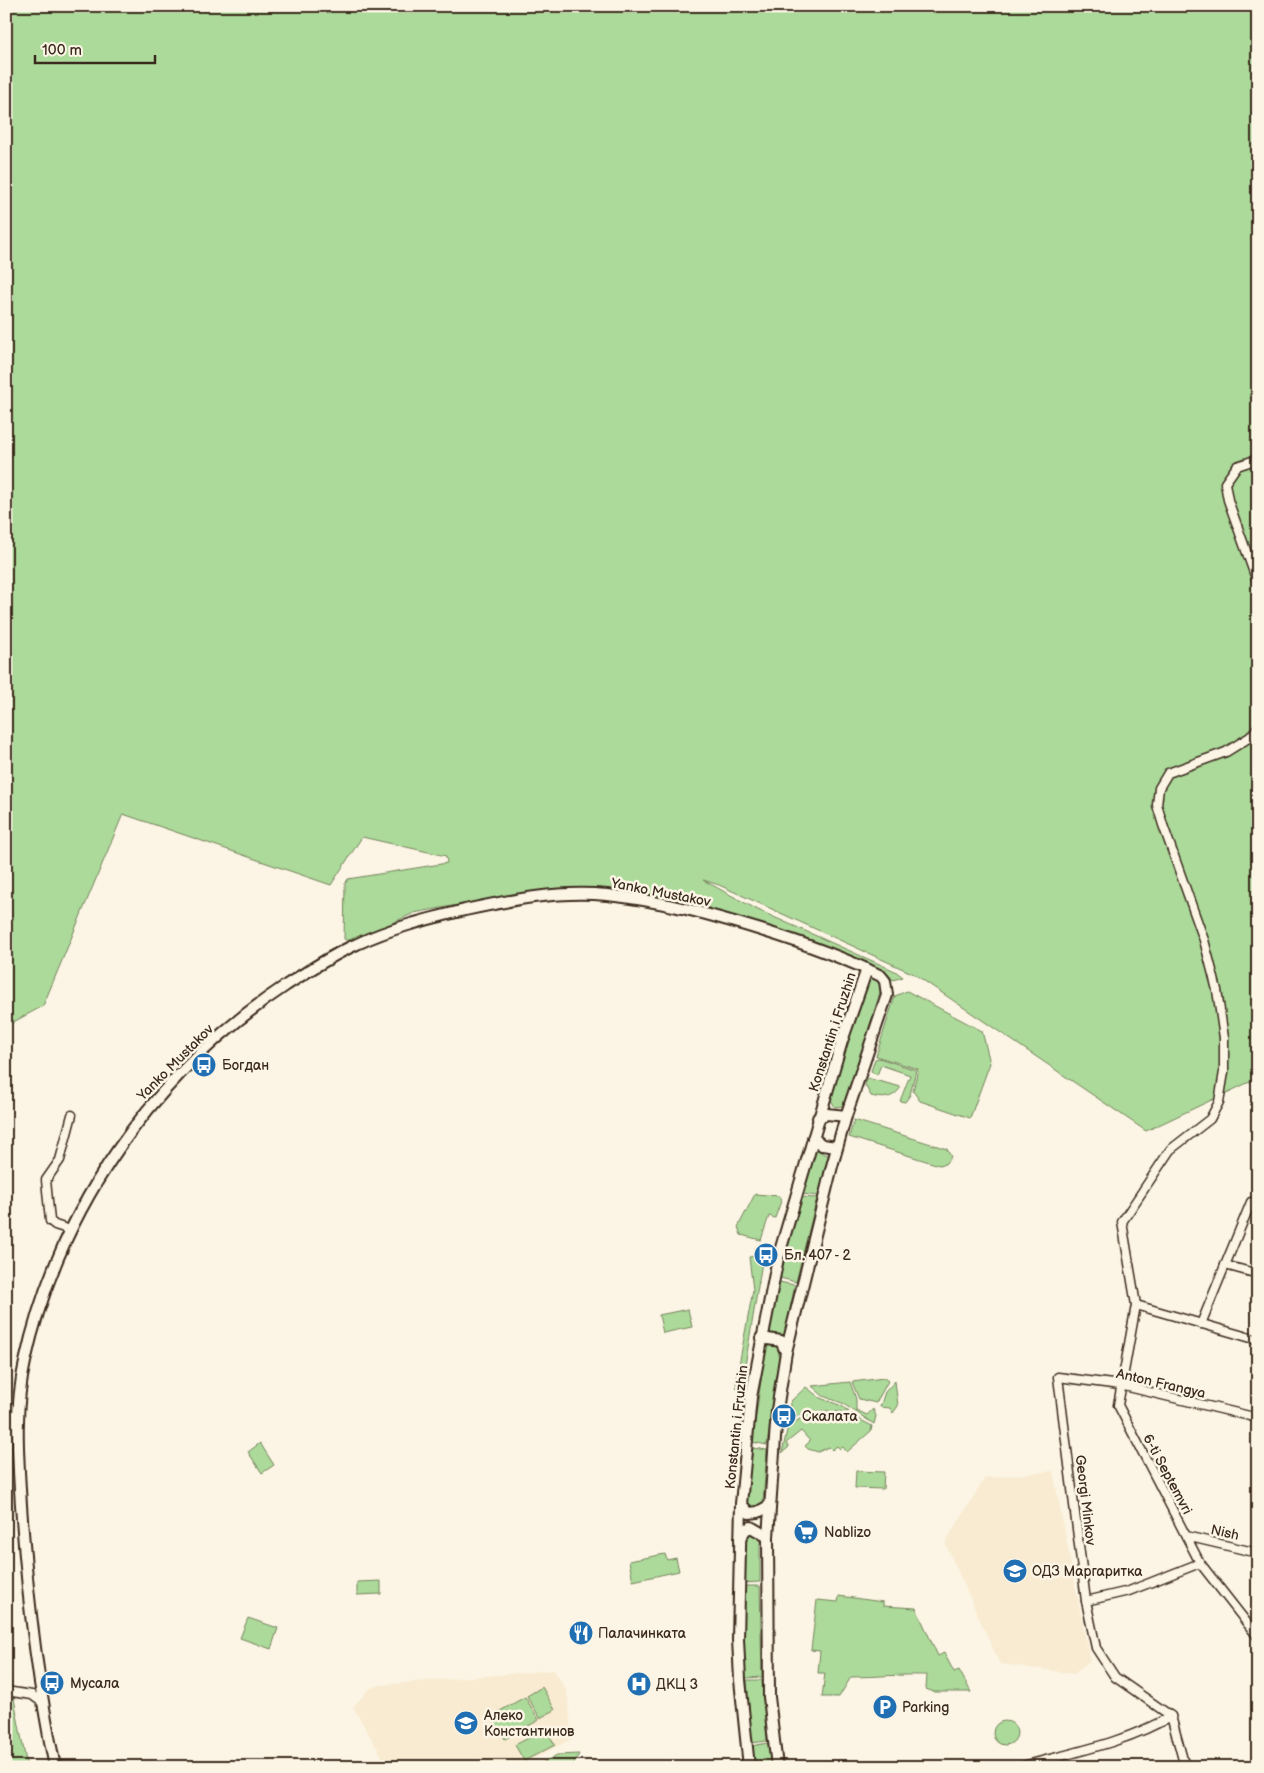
<svg xmlns="http://www.w3.org/2000/svg" width="1264" height="1773" font-family="'Balsamiq Sans',sans-serif">
	<style>
		.built { fill: #f8ebd1 }
		.green { fill: #acda9a; stroke: #74825c }
		.lines { fill: none; stroke-linecap: round; stroke-linejoin: round }
		.minor-casing { stroke: #3b2a1e; stroke-width: 11 }
		.tertiary-casing { stroke: #3b2a1e; stroke-width: 14 }
		.minor { stroke: #fcf5e5; stroke-width: 8 }
		.tertiary { stroke: #fcf5e5; stroke-width: 10 }
		.labels { text-anchor: middle; stroke-width: 5; stroke-linejoin: round; paint-order: stroke }
		.street-label { font-size: 14px; fill: #3b2a1e; stroke: #fcf5e5 }
		.poi-label { font-size: 14px; fill: #3b2a1e; stroke: #fcf5e5; text-anchor: start }
	</style>
	<rect width="100%" height="100%" fill="#fcf5e5"/>
	<filter id="ink" filterUnits="userSpaceOnUse"><feTurbulence type="fractalNoise" baseFrequency=".02" numOctaves="2"/><feDisplacementMap in="SourceGraphic" scale="10" xChannelSelector="R" yChannelSelector="G"/><feConvolveMatrix kernelMatrix="1 2 1 2 8 2 1 2 1" color-interpolation-filters="sRGB"/></filter>
	<g filter="url(#ink)">
		<g class="built">
			<path d="M1053,1471l37,190 -16,13 -74,-10 -55,-121 40,-65z"/>
			<path d="M554,1670l13,21 5,48 -55,28h-129l-35,-60 16,-18 11,-4z"/>
		</g>
		<g class="green">
			<path d="M6,6h1252v1072l-112,53 -232,-157 -195,-89 -16,-5 55,30 137,61 8,6 -10,3 -6,-7 -137,-49 -65,-18 -135,-15 -44,5 -92,17 -64,29 -6,-3 1,-55 3,-5 99,-16 -1,-7 -84,-19 -31,48 -208,-71 -80,192 -37,20z"/>
			<path d="M871,977l9,1 2,8 -36,116 -4,4 -7,1 -6,-10 38,-118z"/>
			<path d="M907,991l75,40 8,32 -20,55 -50,-17 -7,-10 5,-22 -42,-13 19,-60z"/>
			<path d="M879,1058l37,12 -6,25 -5,7 -5,-1 10,-26 -29,-10 -4,10 -6,-4 4,-12z"/>
			<path d="M867,1078l34,9c-8,12 -17,12 -30,9l-6,-11z"/>
			<path d="M854,1120l93,29 4,8 -6,7 -6,1 -90,-28z"/>
			<path d="M814,1148l10,6 6,1 -12,41 -16,-2z"/>
			<path d="M755,1194l24,2 2,5 -6,17 -6,-2 -8,24 -20,-5 -3,-8z"/>
			<path d="M801,1197l16,1 -21,84 -16,-4z"/>
			<path d="M756,1247l8,3 -23,140 -4,-1 -1,-8 17,-91 -4,-33 6,-1z"/>
			<path d="M779,1282l16,3 -11,53 -10,-3 -7,1z"/>
			<path d="M688,1309l4,18 -29,6 -4,-18z"/>
			<path d="M776,1342l4,8 -13,95 -15,-3 14,-95 2,-4z"/>
			<path d="M884,1378l4,3 -12,22 -17,-4 -7,-17z"/>
			<path d="M895,1381l3,25 -5,7 -3,-5 -10,-1 5,-15z"/>
			<path d="M850,1382l6,17v11l11,5 6,-6 3,7 -2,8 -32,-21 -19,-7 -11,-10z"/>
			<path d="M806,1387l14,11 22,8 7,6c-17,0 -41,-5 -54,6l-5,-1 1,-16z"/>
			<path d="M808,1414l43,1 21,11 -1,5 -24,21 -4,-5 -3,2 -3,-3 -5,4 -3,-3 -11,5 -10,-3 -3,-3 5,-5 -9,-10 -15,12 3,4 -7,6 7,-32 6,1z"/>
			<path d="M260,1443l14,22 -12,8 -14,-21z"/>
			<path d="M753,1448l14,2 -4,52 -8,7 -9,-8z"/>
			<path d="M856,1471l28,1 -1,17 -28,-1z"/>
			<path d="M750,1532l5,1 5,7v42l-17,1v-43z"/>
			<path d="M665,1554l2,6 9,-2 3,13 -46,10 -4,-20z"/>
			<path d="M381,1581v13l-24,1v-13z"/>
			<path d="M743,1586h17l2,91 -17,1z"/>
			<path d="M839,1596l44,6v4l33,2 22,48 6,-3 10,19 5,-2 12,22h-37l-8,-3 1,-14c-26,-1 -50,2 -76,2l-12,20h-17l3,-24h-7l2,-22 -9,-1 6,-50 21,2z"/>
			<path d="M248,1618l30,10 -7,21 -31,-11z"/>
			<path d="M6,1656l1,6 20,105h-21z"/>
			<path d="M747,1680h15l5,61 -16,2z"/>
			<path d="M542,1687l13,23 -15,8 -13,-22z"/>
			<path d="M525,1697l14,23 -34,19 -14,-23z"/>
			<circle cx="1005" cy="1733" r="12"/>
			<path d="M546,1729l9,16 -31,16 -9,-16z"/>
			<path d="M768,1743l3,24h-16l-4,-21z"/>
			<path d="M579,1754l-7,13h-37l22,-12z"/>
		</g>
		<g class="lines">
			<defs>
				<g id="minor">
					<path d="M1258,459l-21,7 -12,17 3,17 30,84"/>
					<path d="M1258,727l-8,10 -24,15 -58,21 -9,15 -2,17 6,20 41,115 13,50 7,48v34l-5,30 -9,17 -40,31 -48,72 14,83 -18,100 82,158 58,74"/>
					<path d="M70,1230l-15,-5 -5,-4 -4,-41 14,-20 12,-45"/>
					<path d="M1225,1265l33,9"/>
					<path d="M1136,1305l122,35"/>
					<path d="M1201,1324l50,-122 7,2"/>
					<path d="M6,1409l10,13"/>
					<path d="M1186,1536l72,17"/>
					<path d="M1086,1601l43,-10 71,-28"/>
					<path d="M6,1691l26,4 11,8"/>
					<path d="M1020,1767c50,-14 106,-24 151,-51"/>
					<path d="M1185,1767l-14,-51 -56,-39 -19,-29 -10,-47 -28,-224 62,8 138,33"/>
				</g>
				<g id="tertiary">
					<path d="M818,1118l9,-4 19,2"/>
					<path d="M813,1138l9,7 15,2"/>
					<path d="M761,1338l20,3 5,11"/>
					<path d="M741,1504l8,9 9,-1 11,-6"/>
					<path d="M740,1539l5,-9 6,-3 17,10"/>
					<path d="M55,1767c-18,-87 -28,-174 -34,-262 -3,-49 -7,-95 4,-143 34,-155 129,-289 260,-376 23,-15 47,-31 72,-42 34,-16 71,-25 108,-34 46,-10 94,-20 142,-15 52,5 105,20 154,35 42,13 82,27 120,46l4,5 2,14 -41,121 -14,50 -46,186 -9,58 -9,127 1,160 8,70"/>
					<path d="M749,1767l-9,-87 -2,-41 3,-135 10,-107 27,-139 64,-217 25,-72"/>
				</g>
			</defs>
			<use href="#minor" class="minor-casing"/>
			<use href="#tertiary" class="tertiary-casing"/>
			<use href="#minor" class="minor"/>
			<use href="#tertiary" class="tertiary"/>
		</g>
	</g>
	<defs>
		<symbol id="bus-disc" viewBox="-11 -11 22 22"><circle r="9.5" fill="#1f6fb2" stroke="#fcf5e5"/><path d="M-5-6H5V4H4V6H2V4H-2V6H-4V4H-5ZM-3.5-4V0h7V-4ZM-3.5 1.2v1.5H-2V1.2ZM2 1.2v1.5H3.5V1.2Z" fill="#fff"/></symbol>
		<symbol id="supermarket-disc" viewBox="-11 -11 22 22"><circle r="9.5" fill="#1f6fb2" stroke="#fcf5e5"/><path d="M-6-5.5h2.5l.6 2H6L4.5 2H-2.5L-4.4-4H-6ZM-1.5 3.2a1.3 1.3 0 1 0 .1 0ZM3 3.2a1.3 1.3 0 1 0 .1 0Z" fill="#fff"/></symbol>
		<symbol id="school-disc" viewBox="-11 -11 22 22"><circle r="9.5" fill="#1f6fb2" stroke="#fcf5e5"/><path d="M0-5L7-2L0 1L-7-2ZM-4 1L0 2.5L4 1V4Q0 6-4 4Z" fill="#fff"/></symbol>
		<symbol id="restaurant-disc" viewBox="-11 -11 22 22"><circle r="9.5" fill="#1f6fb2" stroke="#fcf5e5"/><path d="M-5-6h1v4h1v-4h1v4h1v-4h1v5L-1.5 .5V6h-2V.5L-5-1ZM5-6V6H3V1.5H1.5Q1.5-4 5-6Z" fill="#fff"/></symbol>
		<symbol id="hospital-disc" viewBox="-11 -11 22 22"><circle r="9.5" fill="#1f6fb2" stroke="#fcf5e5"/><path d="M-5-5h3v3.5h4V-5h3V5h-3V1.5h-4V5h-3Z" fill="#fff"/></symbol>
		<symbol id="parking-disc" viewBox="-11 -11 22 22"><circle r="9.5" fill="#1f6fb2" stroke="#fcf5e5"/><path d="M-3.5-5.5H1a3.5 3.5 0 0 1 0 7H-1V5.5H-3.5ZM-1-3.4V-.6H.8a1.4 1.4 0 0 0 0-2.8Z" fill="#fff"/></symbol>
	</defs>
	<g fill-rule="evenodd">
		<use href="#bus-disc" x="190" y="1051" width="28" height="28"/>
		<use href="#bus-disc" x="752" y="1241" width="28" height="28"/>
		<use href="#bus-disc" x="770" y="1402" width="28" height="28"/>
		<use href="#supermarket-disc" x="792" y="1518" width="28" height="28"/>
		<use href="#school-disc" x="1001" y="1557" width="28" height="28"/>
		<use href="#restaurant-disc" x="567" y="1619" width="28" height="28"/>
		<use href="#bus-disc" x="38" y="1669" width="28" height="28"/>
		<use href="#hospital-disc" x="625" y="1670" width="28" height="28"/>
		<use href="#parking-disc" x="871" y="1693" width="28" height="28"/>
		<use href="#school-disc" x="452" y="1709" width="28" height="28"/>
	</g>
	<g class="labels">
		<g class="street-label">
			<text transform="translate(661 892) rotate(11)" y="5">Yanko Mustakov</text>
			<text transform="translate(832 1032) rotate(-72)" y="5">Konstantin i Fruzhin</text>
			<text transform="translate(175 1062) rotate(-45)" y="5">Yanko Mustakov</text>
			<text transform="translate(1161 1383) rotate(13)" y="5">Anton Frangya</text>
			<text transform="translate(736 1427) rotate(-84)" y="5">Konstantin i Fruzhin</text>
			<text transform="translate(1168 1474) rotate(62)" y="5">6-ti Septemvri</text>
			<text transform="translate(1086 1500) rotate(83)" y="5">Georgi Minkov</text>
			<text transform="translate(1225 1532) rotate(13)" y="5">Nish</text>
		</g>
		<g class="poi-label">
			<text x="222" y="1070">Богдан</text>
			<text x="784" y="1260">Бл. 407 - 2</text>
			<text x="802" y="1421">Скалата</text>
			<text x="824" y="1537">Nablizo</text>
			<text x="1032" y="1576">ОДЗ Маргаритка</text>
			<text x="598" y="1638">Палачинката</text>
			<text x="70" y="1688">Мусала</text>
			<text x="656" y="1689">ДКЦ 3</text>
			<text x="902" y="1712">Parking</text>
			<text x="484" y="1720">Алеко<tspan x="484" dy="16">Константинов</tspan></text>
		</g>
	</g>
	<rect width="1264" height="1773" fill="none" stroke="#fcf5e5" stroke-width="25"/>
	<rect x="12" y="12" width="1239" height="1748" fill="none" stroke="#3b2a1e" stroke-width="2" filter="url(#ink)"/>
	<path d="M35 55v8h120v-8" fill="none" stroke="#3b2a1e" stroke-width="2.5"/>
	<text x="42" y="55" font-size="15" fill="#3b2a1e" stroke="#fcf5e5" stroke-width="4" paint-order="stroke">100 m</text>
</svg>
